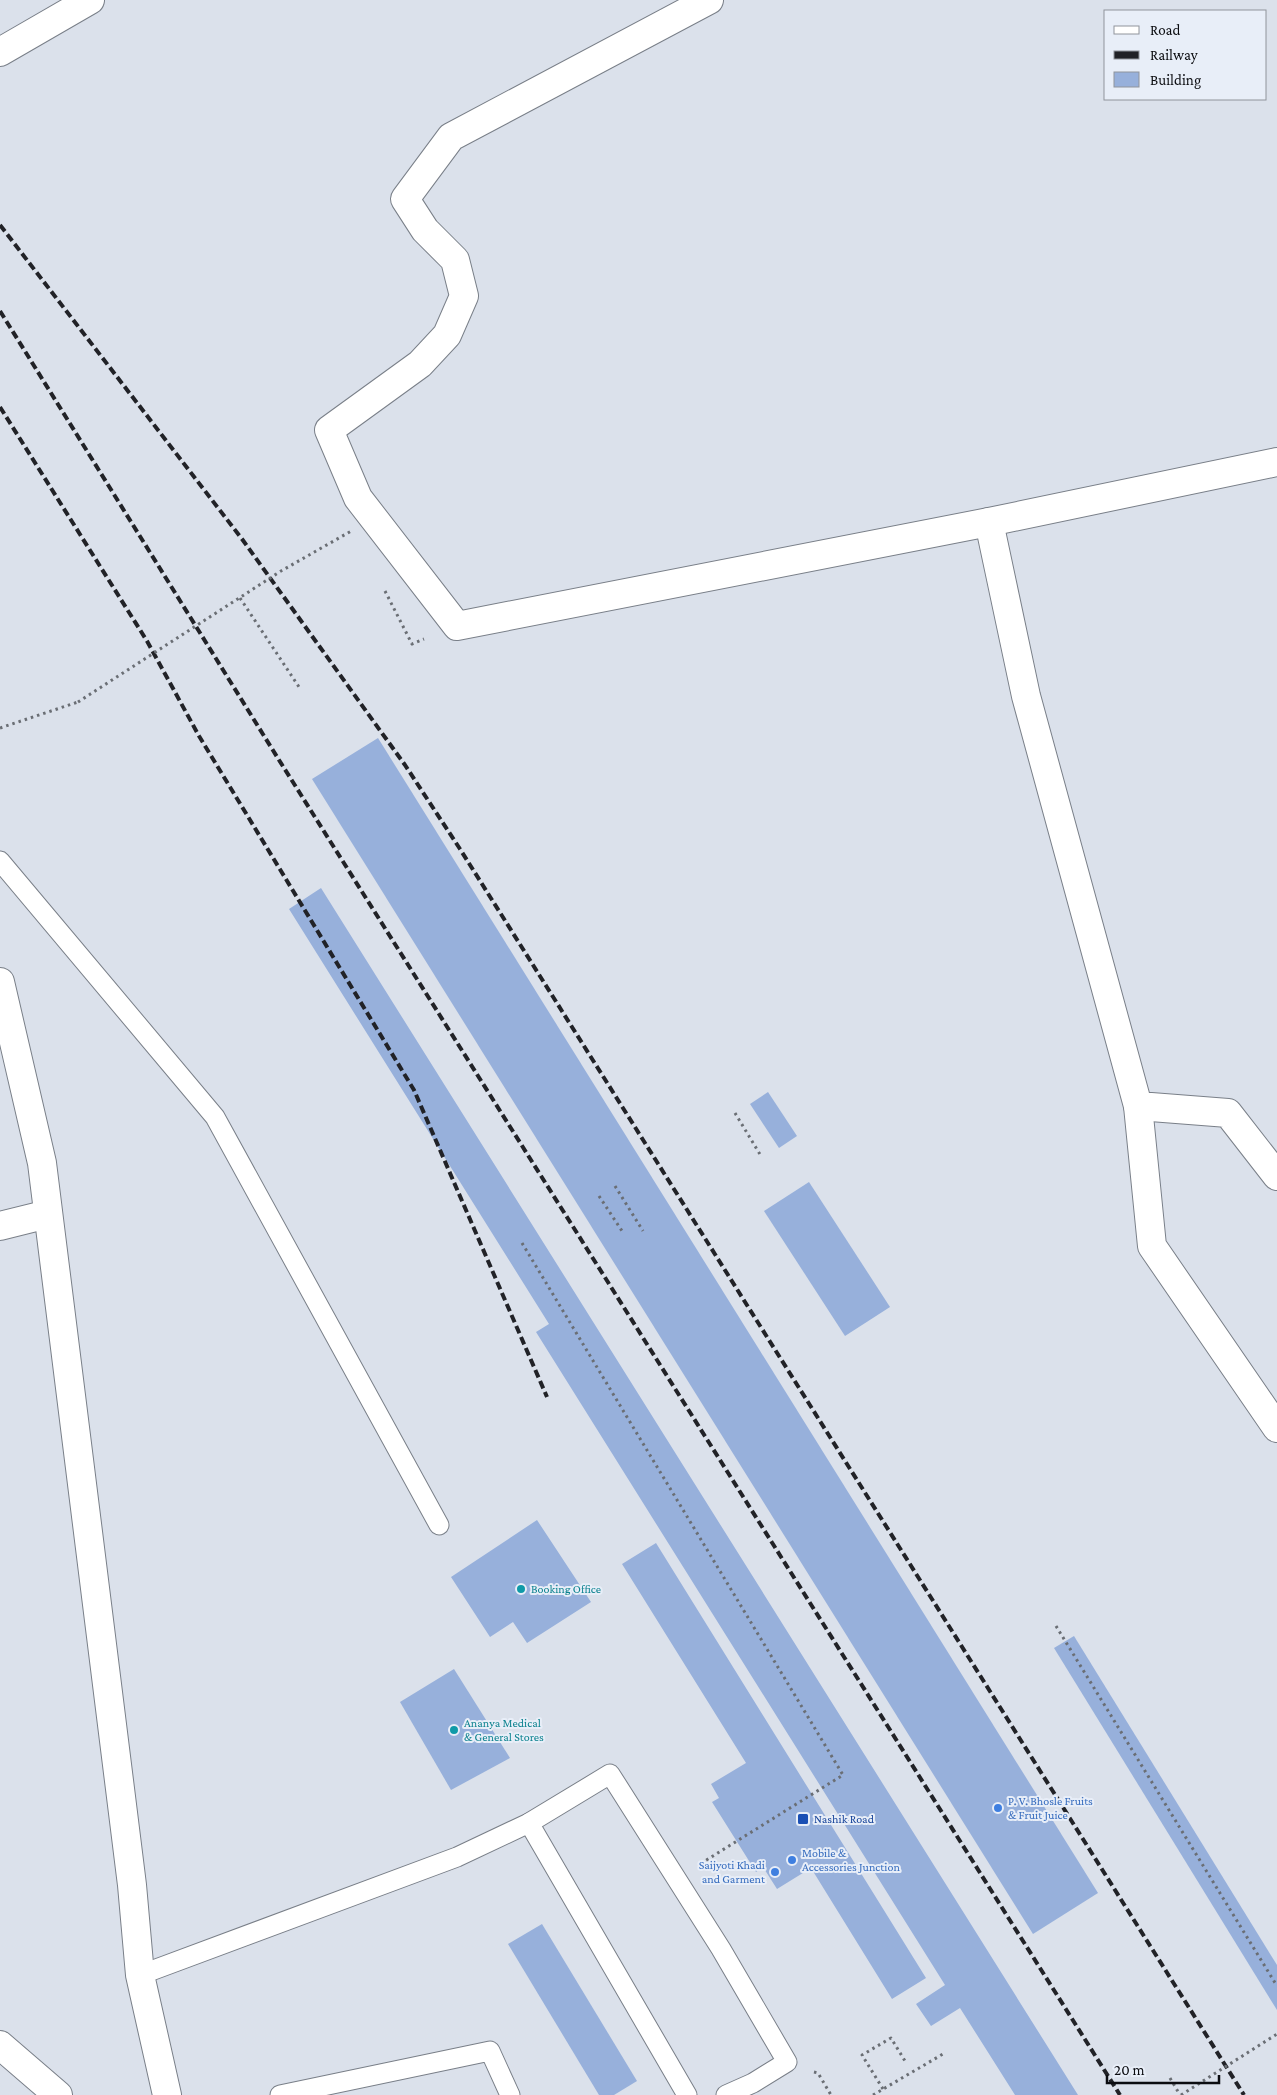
<svg xmlns="http://www.w3.org/2000/svg" width="1277" height="2095" font-family="'Crimson Pro',serif">
	<style>
		.building { fill: #97b0db }
		.lines { fill: none; stroke-linecap: round; stroke-linejoin: round }
		.service-casing { stroke: #797f88; stroke-width: 21 }
		.minor-casing { stroke: #797f88; stroke-width: 30 }
		.secondary-casing { stroke: #797f88; stroke-width: 30 }
		.path { stroke: #6a6e74; stroke-width: 3; stroke-dasharray: 2.5 4; stroke-linecap: butt }
		.service { stroke: #fff; stroke-width: 19 }
		.minor { stroke: #fff; stroke-width: 28 }
		.secondary { stroke: #fff; stroke-width: 28 }
		.rail { stroke: #212227; stroke-width: 4; stroke-dasharray: 8 4; stroke-linecap: butt }
		.path-bridge { stroke: #6a6e74; stroke-width: 3; stroke-dasharray: 2.5 4; stroke-linecap: butt }
		.culture-dot { fill: #0f9aa8; stroke: #e8eef8; stroke-width: 2 }
		.shop-dot { fill: #3f7fe0; stroke: #e8eef8; stroke-width: 2 }
		.transit-dot { fill: #1a4fb4; stroke: #e8eef8; stroke-width: 2 }
		.labels { text-anchor: middle; stroke-width: 4; stroke-linejoin: round; paint-order: stroke }
		.culture-label { font-size: 12px; fill: #0d838f; stroke: #e8eef8; text-anchor: start }
		.shop-label { font-size: 12px; fill: #366cbe; stroke: #e8eef8; text-anchor: start }
		.transit-label { font-size: 12px; fill: #164399; stroke: #e8eef8; text-anchor: start }
	</style>
	<rect width="100%" height="100%" fill="#dbe1eb"/>
	<g class="building">
		<path d="M378,738l720,1155 -65,41 -721,-1155z"/>
		<path d="M321,888l757,1207h-63l-55,-87 -29,18 -15,-22 29,-19 -409,-653 13,-8 -260,-415z"/>
		<path d="M768,1092l29,44 -18,12 -29,-44z"/>
		<path d="M809,1182l81,125 -45,29 -81,-125z"/>
		<path d="M537,1520l54,82 -64,41 -14,-21 -23,15 -39,-60z"/>
		<path d="M656,1543l270,435 -34,21 -81,-131 -34,21 -14,-22 -7,5 -44,-70 7,-4 -8,-14 35,-21 -124,-199z"/>
		<path d="M1074,1636l203,329v45l-223,-362z"/>
		<path d="M454,1669l56,89 -59,32 -51,-88z"/>
		<path d="M542,1924l95,157 -23,14h-15l-91,-151z"/>
	</g>
	<g class="lines">
		<defs>
			<g id="service">
				<path d="M0,861l215,256 224,408"/>
				<path d="M529,1823l158,272"/>
				<path d="M140,1975l317,-118 72,-34 81,-49 111,175 66,113 -34,21 -27,12"/>
				<path d="M280,2095l210,-44 20,44"/>
			</g>
			<g id="minor">
				<path d="M709,0l-258,137 -46,62 20,31 30,30 9,36 -17,39 -27,29 -91,66 29,68 99,128 532,-104 288,-60"/>
				<path d="M989,522l37,174 112,410 90,7 49,63"/>
				<path d="M0,982l42,181 90,722 8,90 27,120"/>
				<path d="M1138,1106l14,140 125,182"/>
				<path d="M0,1226l48,-12"/>
			</g>
			<g id="secondary">
				<path d="M0,52l90,-52"/>
				<path d="M0,2045l58,50"/>
			</g>
		</defs>
		<use href="#service" class="service-casing"/>
		<use href="#minor" class="minor-casing"/>
		<use href="#secondary" class="secondary-casing"/>
		<g class="path">
			<path d="M385,591l27,53 12,-5"/>
			<path d="M240,598l61,92"/>
			<path d="M0,728l78,-26"/>
			<path d="M735,1113l26,43"/>
			<path d="M615,1186l28,45"/>
			<path d="M599,1196l25,38"/>
			<path d="M522,1243l321,532 -143,89"/>
			<path d="M1056,1626l221,360"/>
			<path d="M814,2072l4,1 13,22"/>
			<path d="M1170,2078l10,17"/>
			<path d="M883,2089l-21,-34 29,-17 14,23"/>
			<path d="M873,2095l70,-41"/>
		</g>
		<use href="#service" class="service"/>
		<use href="#minor" class="minor"/>
		<use href="#secondary" class="secondary"/>
		<g class="rail">
			<path d="M0,225l242,314 163,226 55,84 784,1246"/>
			<path d="M0,311l279,449 841,1335"/>
			<path d="M0,407l147,234 52,95 215,354 133,307"/>
		</g>
		<g class="path-bridge">
			<path d="M78,702l203,-131 72,-41"/>
			<path d="M1181,2095l96,-61"/>
		</g>
	</g>
	<g class="culture-dot">
		<circle cx="521" cy="1589" r="5"/>
		<circle cx="454" cy="1730" r="5"/>
	</g>
	<g class="shop-dot">
		<circle cx="998" cy="1808" r="5"/>
		<circle cx="792" cy="1860" r="5"/>
		<circle cx="775" cy="1872" r="5"/>
	</g>
	<rect class="transit-dot" x="797" y="1813" width="12" height="12" rx="2.5"/>
	<g class="labels">
		<g class="culture-label">
			<text x="531" y="1593">Booking Office</text>
			<text x="464" y="1727">Ananya Medical<tspan x="464" dy="14">&amp; General Stores</tspan></text>
		</g>
		<g class="shop-label">
			<text x="1008" y="1805">P. V. Bhosle Fruits<tspan x="1008" dy="14">&amp; Fruit Juice</tspan></text>
			<text x="802" y="1857">Mobile &amp;<tspan x="802" dy="14">Accessories Junction</tspan></text>
			<text x="765" y="1869" text-anchor="end">Saijyoti Khadi<tspan x="765" dy="14">and Garment</tspan></text>
		</g>
		<g class="transit-label">
			<text x="814" y="1823">Nashik Road</text>
		</g>
	</g>
	<rect x="1104" y="10" width="162" height="90" fill="#e8eef8" stroke="#90949b"/>
	<rect x="1114" y="26" width="25" height="8" fill="#ffffff" stroke="#90949b"/>
	<text x="1150" y="35" font-size="15" fill="#0b0c10">Road</text>
	<rect x="1114" y="51" width="25" height="8" fill="#212227" stroke="#90949b"/>
	<text x="1150" y="60" font-size="15" fill="#0b0c10">Railway</text>
	<rect x="1114" y="72" width="25" height="15" fill="#97b0db" stroke="#90949b"/>
	<text x="1150" y="85" font-size="15" fill="#0b0c10">Building</text>
	<path d="M1107 2075v8h112v-8" fill="none" stroke="#0b0c10" stroke-width="2.5"/>
	<text x="1114" y="2075" font-size="15" fill="#0b0c10" stroke="#e8eef8" stroke-width="4" paint-order="stroke">20 m</text>
</svg>
